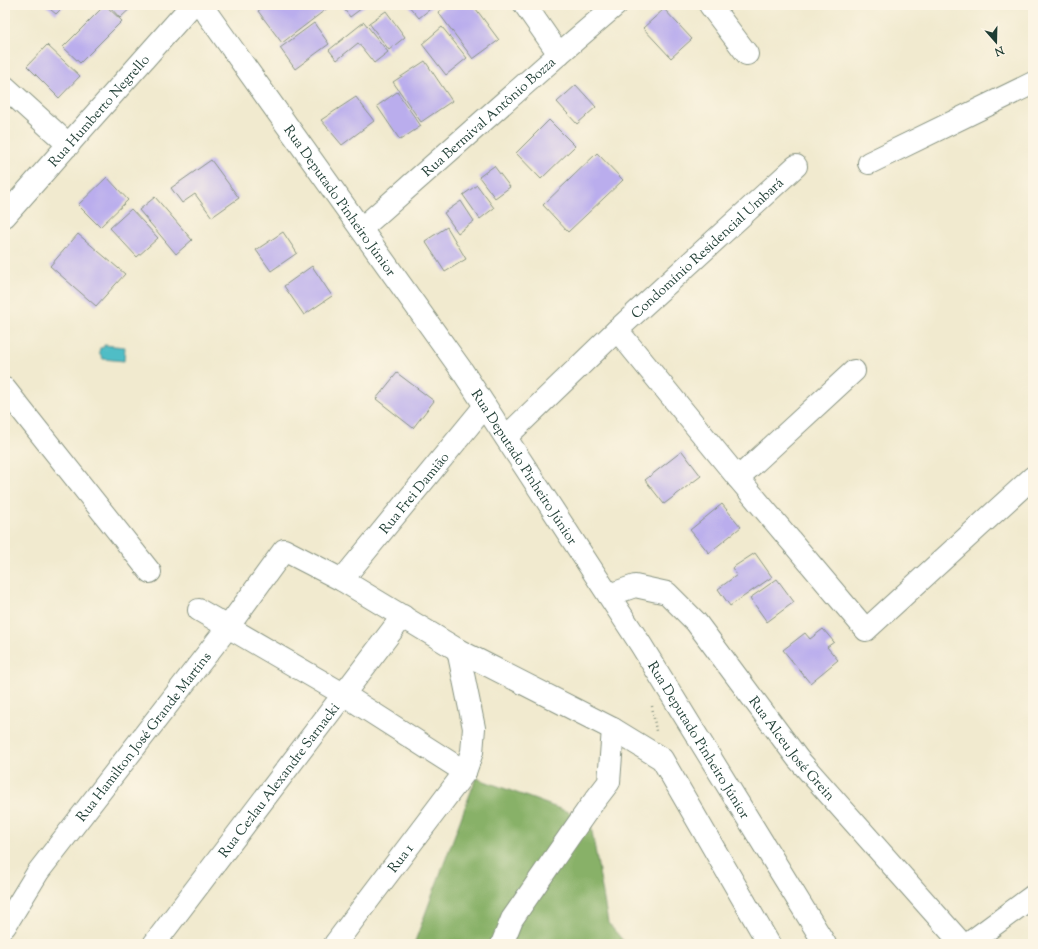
<svg xmlns="http://www.w3.org/2000/svg" width="1038" height="949" font-family="'Sorts Mill Goudy',serif">
	<style>
		.forest { fill: #88b168; stroke: #54774e }
		.water { fill: #4fbdc6; stroke: #377d7d }
		.building { fill: #baaded }
		.lines { fill: none; stroke-linecap: round; stroke-linejoin: round }
		.minor-casing { stroke: #889482; stroke-width: 24 }
		.path { stroke: #889482; stroke-width: 2.5; stroke-dasharray: 1 3; stroke-linecap: butt }
		.minor { stroke: #fff; stroke-width: 22 }
		.labels { text-anchor: middle; stroke-width: 3; stroke-linejoin: round; paint-order: stroke }
		.street-label { font-size: 14px; fill: #1f3d34; stroke: #fcf5e5 }
	</style>
	<rect width="100%" height="100%" fill="#fcf5e5"/>
	<filter id="ink" filterUnits="userSpaceOnUse"><feTurbulence type="fractalNoise" baseFrequency=".025" numOctaves="2"/><feDisplacementMap in="SourceGraphic" scale="8" xChannelSelector="R" yChannelSelector="G"/><feConvolveMatrix kernelMatrix="1 2 1 2 8 2 1 2 1" color-interpolation-filters="sRGB"/></filter>
	<filter id="wash" filterUnits="userSpaceOnUse"><feTurbulence type="fractalNoise" baseFrequency=".012" numOctaves="4" result="noise"/><feDisplacementMap in="SourceGraphic" scale="16" xChannelSelector="R" yChannelSelector="G"/><feGaussianBlur stdDeviation="0.9" result="paint"/><feColorMatrix in="noise" values="0 0 0 0 0 0 0 0 0 0 0 0 0 0 0 0 0 1.4 0 .05"/><feComposite in="paint" operator="in"/></filter>
	<g filter="url(#wash)">
		<rect width="100%" height="100%" fill="#f1eacf"/>
		<path class="forest" d="M476,778l114,42 18,103 18,21h-212z"/>
		<path class="water" d="M104,345l21,2 -1,14 -21,-2 -4,-7 1,-4 4,-1z"/>
		<g id="blocks">
			<g class="building">
				<path d="M45,5h20l-9,9z"/>
				<path d="M105,5l17,16 -42,42 -17,-16z"/>
				<path d="M108,5h26l-14,13z"/>
				<path d="M266,5h62l1,2 -47,36 -24,-32z"/>
				<path d="M341,5h25l-16,12z"/>
				<path d="M408,5h27l-16,13z"/>
				<path d="M447,5h26l26,35 -26,19 -35,-47z"/>
				<path d="M664,9l28,30 -21,19 -28,-30z"/>
				<path d="M386,11l19,26 -16,13 -20,-27z"/>
				<path d="M364,22l24,30 -14,11 -16,-20 -21,17 -8,-10z"/>
				<path d="M314,23l15,21 -34,25 -15,-21z"/>
				<path d="M442,27l25,31 -21,17 -24,-31z"/>
				<path d="M47,45l33,31 -21,22 -32,-32z"/>
				<path d="M425,61l27,40 -31,21 -28,-40z"/>
				<path d="M576,85l20,22 -19,17 -20,-22z"/>
				<path d="M397,92l24,34 -21,14 -23,-34z"/>
				<path d="M356,97l18,24 -32,24 -21,-25z"/>
				<path d="M549,120l26,26 -34,33 -25,-26z"/>
				<path d="M597,153l26,27 -55,52 -25,-27z"/>
				<path d="M211,160l28,38 -27,19 -17,-23 -13,9 -11,-15z"/>
				<path d="M494,166l16,21 -15,11 -16,-21z"/>
				<path d="M107,177l21,23 -28,27 -22,-22z"/>
				<path d="M477,185l17,23 -14,11 -17,-24z"/>
				<path d="M155,197l37,43 -16,14 -37,-44z"/>
				<path d="M461,201l13,20 -16,12 -14,-20z"/>
				<path d="M131,209l27,29 -21,19 -27,-29z"/>
				<path d="M447,227l19,32 -21,13 -20,-31z"/>
				<path d="M283,232l14,21 -26,18 -15,-21z"/>
				<path d="M78,234l47,40 -29,32 -46,-40z"/>
				<path d="M312,266l20,30 -28,19 -20,-29z"/>
				<path d="M397,373l37,28 -21,27 -37,-29z"/>
				<path d="M682,451l19,25 -37,28 -19,-24z"/>
				<path d="M722,504l19,23 -32,26 -19,-23z"/>
				<path d="M755,553l17,24 -42,29 -12,-17 19,-14 -5,-7z"/>
				<path d="M777,579l17,23 -27,20 -17,-24z"/>
				<path d="M823,629l11,13 -7,5 11,13 -28,23 -27,-33 22,-17 5,6z"/>
			</g>
		</g>
	</g>
	<g filter="url(#ink)">
		<use href="#blocks" fill-opacity="0" stroke="#889482" stroke-width="1"/>
		<g class="lines">
			<defs>
				<g id="minor">
					<path id="s1" d="M201,5l262,367 178,273 184,299"/>
					<path d="M525,5l34,49"/>
					<path d="M710,5l37,49"/>
					<path d="M5,87l64,58"/>
					<path d="M869,163l164,-80"/>
					<path id="s2" d="M5,216l187,-211"/>
					<path id="s3" d="M361,229l198,-175 57,-49"/>
					<path d="M617,330l121,148 128,152 167,-153"/>
					<path d="M5,389l145,183"/>
					<path id="s4" d="M506,437l111,-107 179,-164"/>
					<path d="M738,478l116,-107"/>
					<path id="s5" d="M342,580l143,-174"/>
					<path id="s6" d="M609,595l26,-9 32,7 29,29 102,137 164,185"/>
					<path d="M199,610l144,84 122,78"/>
					<path id="s7" d="M5,926l33,-54 190,-245 56,-77 58,30 116,70 155,79 49,30 107,185"/>
					<path id="s8" d="M154,944l249,-328"/>
					<path id="s9" d="M335,944l130,-172 7,-20 2,-24 -16,-78"/>
					<path d="M502,944l10,-25 77,-111 20,-26 4,-53"/>
					<path d="M968,944l65,-48"/>
				</g>
			</defs>
			<use href="#minor" class="minor-casing"/>
			<path class="path" d="M652,706l4,25"/>
			<use href="#minor" class="minor"/>
		</g>
	</g>
	<g class="labels">
		<g class="street-label">
			<text dy="5" stroke="none"><textPath href="#s2" startOffset="141">Rua Humberto Negrello</textPath></text>
			<text dy="5" stroke="none"><textPath href="#s3" startOffset="170">Rua Bermival Antônio Bozza</textPath></text>
			<text dy="5" stroke="none"><textPath href="#s1" startOffset="240">Rua Deputado Pinheiro Júnior</textPath></text>
			<text dy="5" stroke="none"><textPath href="#s4" startOffset="276">Condomínio Residencial Umbará</textPath></text>
			<text dy="5" stroke="none"><textPath href="#s1" startOffset="564">Rua Deputado Pinheiro Júnior</textPath></text>
			<text dy="5" stroke="none"><textPath href="#s5" startOffset="113">Rua Frei Damião</textPath></text>
			<text dy="5" stroke="none"><textPath href="#s7" startOffset="235">Rua Hamilton José Grande Martins</textPath></text>
			<text dy="5" stroke="none"><textPath href="#s1" startOffset="888">Rua Deputado Pinheiro Júnior</textPath></text>
			<text dy="5" stroke="none"><textPath href="#s6" startOffset="260">Rua Alceu José Grein</textPath></text>
			<text dy="5" stroke="none"><textPath href="#s8" startOffset="206">Rua Cezlau Alexandre Sarnacki</textPath></text>
			<text dy="5" stroke="none"><textPath href="#s9" startOffset="108">Rua 1</textPath></text>
		</g>
	</g>
	<rect width="1038" height="949" fill="none" stroke="#fcf5e5" stroke-width="20"/>
	<g transform="translate(996 42) rotate(160)" stroke="#fcf5e5" stroke-width="3" paint-order="stroke">
	<path d="M0-3L7 15L0 10L-7 15Z" fill="#1f3d34"/>
	<text y="-6" font-size="11" font-weight="bold" text-anchor="middle" fill="#1f3d34">N</text>
	</g>
</svg>
